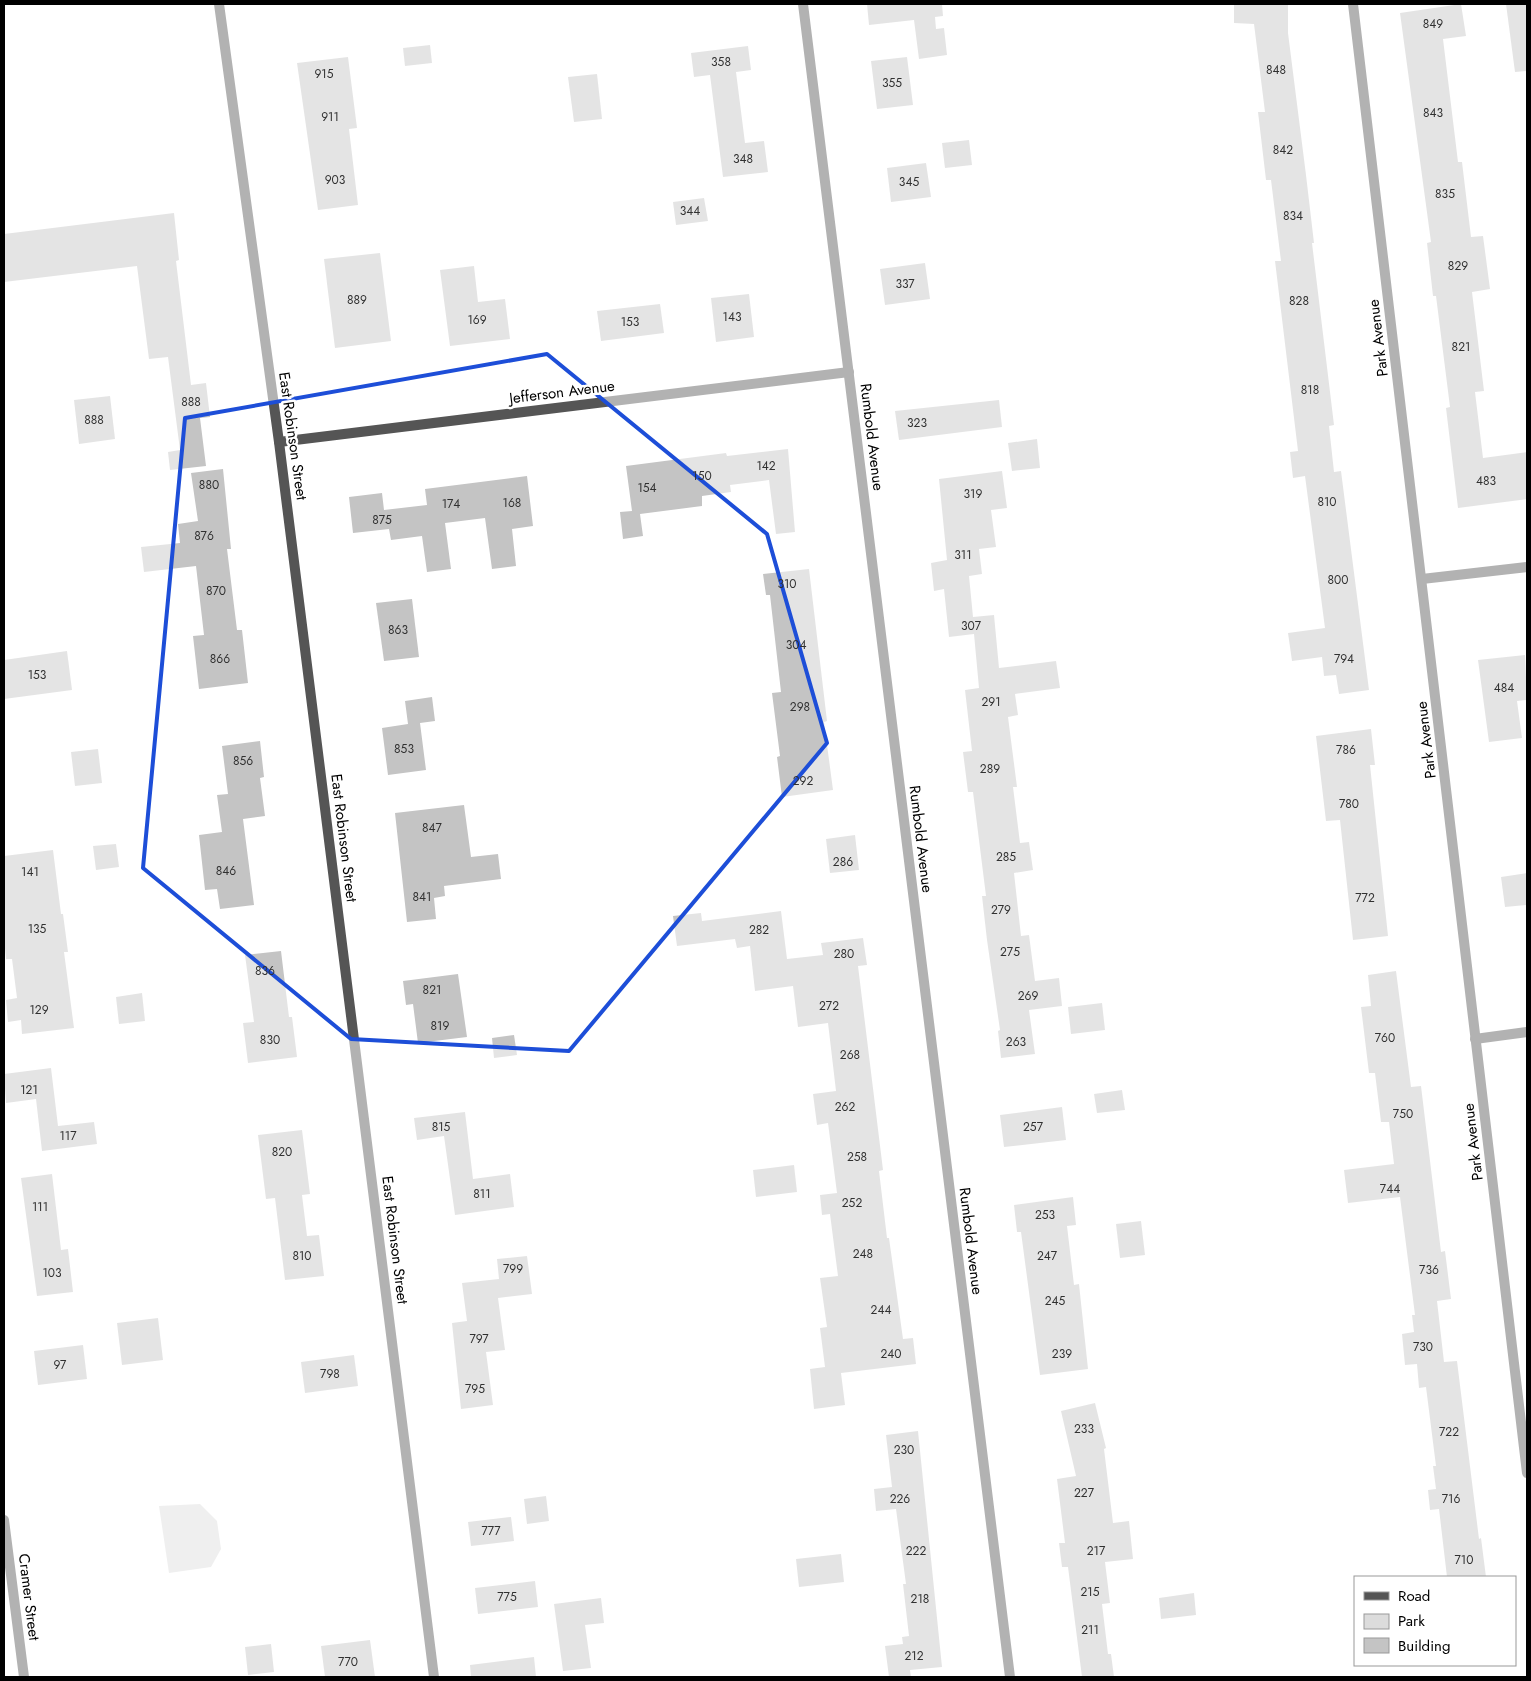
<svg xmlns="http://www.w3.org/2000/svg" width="1531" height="1681" font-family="Jost,sans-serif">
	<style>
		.green { fill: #dcdcdc }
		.building { fill: #c4c4c4 }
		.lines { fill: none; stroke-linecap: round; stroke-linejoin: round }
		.minor { stroke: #555; stroke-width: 10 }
		.tertiary { stroke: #555; stroke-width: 10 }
		.marked { fill: none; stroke: #1d4ed8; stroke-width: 4; stroke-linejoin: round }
		.labels { text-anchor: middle; stroke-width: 5; stroke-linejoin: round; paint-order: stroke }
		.number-label { font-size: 12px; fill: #313131 }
		.street-label { font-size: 15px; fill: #000; stroke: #fff }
	</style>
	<rect width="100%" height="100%" fill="#fff"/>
	<path class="green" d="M200,1504l17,17 4,28 -10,18 -42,6 -10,-67z"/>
	<g class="building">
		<path d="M867,4h75l1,12 -8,1 1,12 8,-1 3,27 -28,4 -5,-39 -45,5z"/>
		<path d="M1234,4h54v29l18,142 8,68h-2l22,182 -5,1 5,46 7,-1 28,219 -30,4 -3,-19 -12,1 -2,-19 -30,4 -4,-28 37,-5 -20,-152 -12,2 -3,-26 8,-1 -23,-190h6l-10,-81h-5l-8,-68h7l-11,-88 -20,-1z"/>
		<path d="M1461,4l5,32 -23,3 15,123h4l9,75 12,-1 7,53 -18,3 12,99 -9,1 8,66 44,-6v47l-69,9 -12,-100 4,-1 -14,-111h-3l-6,-53 4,-1 -31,-229z"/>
		<path d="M1506,4h21v67l-12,1z"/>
		<path d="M430,45l2,18 -27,3 -2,-18z"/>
		<path d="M748,46l3,24 -15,2 9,71 19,-2 4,31 -45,5 -13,-102 -16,2 -3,-24z"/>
		<path d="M348,57l9,71 -8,1 9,76 -40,5 -21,-147z"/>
		<path d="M907,57l6,48 -36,4 -6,-48z"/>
		<path d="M597,74l5,45 -28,3 -6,-45z"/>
		<path d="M969,140l3,25 -27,3 -3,-25z"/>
		<path d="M926,163l5,34 -40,5 -4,-34z"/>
		<path d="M704,198l4,23 -32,4 -3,-23z"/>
		<path d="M174,213l5,47 -3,1 15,124 15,-2 4,34 -10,1 6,48 -36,4 -2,-18 12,-2 -12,-93 -19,2 -12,-93 -133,16v-48z"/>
		<path d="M380,253l11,88 -56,7 -11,-89z"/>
		<path d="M925,263l5,36 -45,6 -5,-36z"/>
		<path d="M474,266l4,36 27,-3 5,40 -60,7 -10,-76z"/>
		<path d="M749,294l5,43 -38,5 -5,-44z"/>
		<path d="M660,304l4,29 -63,8 -4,-30z"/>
		<path d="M110,396l5,43 -36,5 -5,-44z"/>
		<path d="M999,400l3,27 -103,13 -4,-29z"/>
		<path d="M1037,439l3,29 -28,3 -4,-28z"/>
		<path d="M788,449l7,83 -19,2 -7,-54 -39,5 1,7 -29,4v10l-62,8 3,22 -20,3 -3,-27 12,-1 -6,-45 100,-13 1,3z"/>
		<path d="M223,469l8,80h-4l10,81h5l6,53 -49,6 -6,-53 11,-1 -8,-69 -52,6 -3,-25 39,-4 -2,-19 20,-3 -7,-48z"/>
		<path d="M1002,471l5,37 -16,2 5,37 -17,2 3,25 -13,2 4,41 21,-2 5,53 57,-7 4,27 -45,6 3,21 -10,2 9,70h-4l7,56 9,-1 4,28 -19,3 7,63 8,-1 6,46 24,-3 3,28 -33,4 6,44 -34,4 -3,-27 2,-1 -13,-90 -5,-44h4l-13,-104h-5l-5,-40 9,-1 -7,-61 14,-2 -5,-54 -25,3 -5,-48 -10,2 -3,-28 16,-3 -8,-81z"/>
		<path d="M527,476l6,50 -21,3 4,37 -24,3 -7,-51 -40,5 6,46 -24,3 -5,-36 -31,4 -2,-11 -36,4 -4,-36 33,-4 2,17 43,-5 -2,-16z"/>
		<path d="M809,569l18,152 -3,1 9,68 -51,7 -5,-40 3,-1 -8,-63 9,-1 -11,-97h-4l-3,-21z"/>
		<path d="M412,599l7,58 -35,4 -8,-58z"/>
		<path d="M67,651l5,39 -68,9v-39z"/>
		<path d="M1525,655l2,45 -10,1 5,37 -33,4 -11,-82z"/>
		<path d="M432,697l3,24 -15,2 6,47 -38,5 -6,-47 26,-4 -3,-23z"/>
		<path d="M1371,729l4,36h-5l18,171 -35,4 -13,-120 -14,1 -10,-85z"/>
		<path d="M260,741l4,36 -4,1 5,38 -22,3 11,86 -34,4 -3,-20 -12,1 -6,-55 23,-3 -5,-37 11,-1 -6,-48z"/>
		<path d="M98,749l4,34 -27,3 -4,-34z"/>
		<path d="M464,805l7,52 27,-3 3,25 -57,7 1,10 -11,2 2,21 -29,3 -12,-109z"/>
		<path d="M855,835l4,35 -29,3 -4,-34z"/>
		<path d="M116,844l3,23 -23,3 -3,-24z"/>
		<path d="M53,850l8,64h2l5,38h-4l10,76 -52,6 -1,-14 -13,2 -2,-22 11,-2 -5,-39h-6l-2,-21v-82z"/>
		<path d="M1527,873v32l-22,2 -4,-30z"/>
		<path d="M781,911l6,48 36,-4 -2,-12 42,-5 4,27 -9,1 25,204 -4,1 8,67h2l14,101 10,-1 3,26 -75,9 4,32 -31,4 -4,-40 15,-2 -5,-39 7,-1 -7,-49 18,-2 -8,-62 -8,1 -2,-20 17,-2 -9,-70 -11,2 -4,-31 23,-3 -8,-68 -30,4 -5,-41 -38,5 -5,-45 -13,2 -2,-9 -58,7 -4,-30 28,-3 1,8z"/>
		<path d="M281,951l8,66h3l5,40 -49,6 -5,-40 11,-1 -9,-67z"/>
		<path d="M1396,971l15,116 10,-1 20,166 4,-1 6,48 -14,2 7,61 13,-1 22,178 2,-1 5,39h-39l-8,-68 -9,1 -2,-20 8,-1 -3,-23h3l-10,-79 -7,1 -2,-24 -12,1 -3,-31 12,-2 -2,-17h3l-15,-118 -52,6 -4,-33 50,-6 -5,-42h-8l-6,-49h-6l-8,-66 10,-1 -3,-31z"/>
		<path d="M458,974l9,63 -49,6 -5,-39 -7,1 -3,-24z"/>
		<path d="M142,993l3,28 -26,3 -3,-27z"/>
		<path d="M1102,1003l3,27 -34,4 -3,-27z"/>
		<path d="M514,1035l3,20 -23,3 -2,-20z"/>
		<path d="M51,1068l7,58 36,-4 3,22 -55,7 -6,-52 -30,4 -2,-29z"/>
		<path d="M1122,1090l3,20 -28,3 -3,-19z"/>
		<path d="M1062,1107l4,33 -62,7 -4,-32z"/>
		<path d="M465,1112l8,67 37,-5 4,33 -59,8 -11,-79 -27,4 -3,-22z"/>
		<path d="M302,1130l8,64 -8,1 5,41 12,-1 5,41 -39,4 -10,-82 -9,1 -8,-64z"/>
		<path d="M794,1165l3,27 -41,5 -3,-27z"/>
		<path d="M52,1174l9,76 7,-1 5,43 -36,4 -16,-118z"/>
		<path d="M1073,1197l3,28 -9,1 7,59 5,-1 9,85 -48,6 -19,-143h-4l-3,-27z"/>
		<path d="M1141,1221l4,34 -25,3 -4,-34z"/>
		<path d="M527,1256l5,38 -34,4 7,52 -19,2 7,53 -32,4 -9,-86 15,-2 -5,-38 37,-4 -2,-20z"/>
		<path d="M158,1318l5,42 -41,5 -5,-42z"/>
		<path d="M83,1345l4,34 -49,6 -4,-34z"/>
		<path d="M354,1355l4,31 -53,7 -4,-31z"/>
		<path d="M1095,1403l11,45 -2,1 9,74 16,-2 4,38 -28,3 5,41 -8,1 6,50h3l3,23h-32l-14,-110h-6l-3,-24h6l-8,-64 19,-3 -15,-65z"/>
		<path d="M918,1431l24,236 -32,3 1,7h-22l-4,-31 18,-2 -1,-7 7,-1 -6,-52h3l-10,-75 -20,2 -2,-22 18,-2 -6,-52z"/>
		<path d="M546,1496l3,25 -22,3 -3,-25z"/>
		<path d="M511,1517l3,24 -43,5 -3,-24z"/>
		<path d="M841,1554l3,28 -45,5 -3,-28z"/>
		<path d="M535,1581l3,26 -60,7 -3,-26z"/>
		<path d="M1194,1593l2,22 -35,4 -2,-21z"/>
		<path d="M601,1598l3,25 -19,2 6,43 -28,3 -9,-67z"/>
		<path d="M370,1640l5,37h-50l-4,-31z"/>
		<path d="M271,1644l3,28 -26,3 -3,-28z"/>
		<path d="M534,1657l2,20h-65l-1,-12z"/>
	</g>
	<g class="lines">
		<g class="minor">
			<path d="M803,4l207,1673"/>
			<path d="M1353,4l174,1469"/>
			<path d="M279,442l570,-70"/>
			<path d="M1422,579l105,-12"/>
			<path d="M1475,1039l52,-7"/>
			<path d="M4,1520l20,157"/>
		</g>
		<path class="tertiary" d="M219,4l60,438 155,1235"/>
	</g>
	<path d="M0 0H1531V1681H0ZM547,354l220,180 60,209 -258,308 -218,-12 -208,-171 42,-450z" fill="#fff" fill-opacity=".55" fill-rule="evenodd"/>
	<path class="marked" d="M547,354l220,180 60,209 -258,308 -218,-12 -208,-171 42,-450z"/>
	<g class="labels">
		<g class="number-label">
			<text x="1433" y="28">849</text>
			<text x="721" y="66">358</text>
			<text x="1276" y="74">848</text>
			<text x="324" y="78">915</text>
			<text x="892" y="87">355</text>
			<text x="1433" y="117">843</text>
			<text x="330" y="121">911</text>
			<text x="1283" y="154">842</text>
			<text x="743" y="163">348</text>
			<text x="335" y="184">903</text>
			<text x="909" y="186">345</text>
			<text x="1445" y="198">835</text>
			<text x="690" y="215">344</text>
			<text x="1293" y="220">834</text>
			<text x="1458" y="270">829</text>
			<text x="905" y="288">337</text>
			<text x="357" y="304">889</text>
			<text x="1299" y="305">828</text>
			<text x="732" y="321">143</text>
			<text x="477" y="324">169</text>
			<text x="630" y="326">153</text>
			<text x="1461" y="351">821</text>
			<text x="1310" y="394">818</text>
			<text x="191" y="406">888</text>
			<text x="94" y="424">888</text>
			<text x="917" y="427">323</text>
			<text x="766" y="470">142</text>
			<text x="702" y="480">150</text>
			<text x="1486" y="485">483</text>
			<text x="209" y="489">880</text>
			<text x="647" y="492">154</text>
			<text x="973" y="498">319</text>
			<text x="1327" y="506">810</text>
			<text x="512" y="507">168</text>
			<text x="451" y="508">174</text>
			<text x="382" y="524">875</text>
			<text x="204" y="540">876</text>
			<text x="963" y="559">311</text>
			<text x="1338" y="584">800</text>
			<text x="787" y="588">310</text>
			<text x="216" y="595">870</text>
			<text x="971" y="630">307</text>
			<text x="398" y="634">863</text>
			<text x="796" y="649">304</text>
			<text x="220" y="663">866</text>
			<text x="1344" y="663">794</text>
			<text x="37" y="679">153</text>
			<text x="1504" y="692">484</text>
			<text x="991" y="706">291</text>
			<text x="800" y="711">298</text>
			<text x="404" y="753">853</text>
			<text x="1346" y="754">786</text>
			<text x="243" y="765">856</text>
			<text x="990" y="773">289</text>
			<text x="803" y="785">292</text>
			<text x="1349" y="808">780</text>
			<text x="432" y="832">847</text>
			<text x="1006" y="861">285</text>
			<text x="843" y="866">286</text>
			<text x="226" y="875">846</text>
			<text x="30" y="876">141</text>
			<text x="422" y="901">841</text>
			<text x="1365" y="902">772</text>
			<text x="1001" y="914">279</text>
			<text x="37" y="933">135</text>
			<text x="759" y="934">282</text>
			<text x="1010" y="956">275</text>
			<text x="844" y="958">280</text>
			<text x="265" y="975">836</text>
			<text x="432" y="994">821</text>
			<text x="1028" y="1000">269</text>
			<text x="829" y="1010">272</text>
			<text x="39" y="1014">129</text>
			<text x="440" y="1030">819</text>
			<text x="1385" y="1042">760</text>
			<text x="270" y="1044">830</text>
			<text x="1016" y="1046">263</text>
			<text x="850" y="1059">268</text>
			<text x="29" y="1094">121</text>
			<text x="845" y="1111">262</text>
			<text x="1403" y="1118">750</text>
			<text x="441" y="1131">815</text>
			<text x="1033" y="1131">257</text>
			<text x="68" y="1140">117</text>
			<text x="282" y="1156">820</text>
			<text x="857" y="1161">258</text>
			<text x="1390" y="1193">744</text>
			<text x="482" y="1198">811</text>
			<text x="852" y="1207">252</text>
			<text x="40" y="1211">111</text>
			<text x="1045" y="1219">253</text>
			<text x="863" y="1258">248</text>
			<text x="302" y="1260">810</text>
			<text x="1047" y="1260">247</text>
			<text x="513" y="1273">799</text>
			<text x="1429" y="1274">736</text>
			<text x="52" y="1277">103</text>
			<text x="1055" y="1305">245</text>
			<text x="881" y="1314">244</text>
			<text x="479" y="1343">797</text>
			<text x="1423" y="1351">730</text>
			<text x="891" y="1358">240</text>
			<text x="1062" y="1358">239</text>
			<text x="60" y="1369">97</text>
			<text x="330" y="1378">798</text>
			<text x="475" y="1393">795</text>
			<text x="1084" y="1433">233</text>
			<text x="1449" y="1436">722</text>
			<text x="904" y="1454">230</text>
			<text x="1084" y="1497">227</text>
			<text x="900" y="1503">226</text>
			<text x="1451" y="1503">716</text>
			<text x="491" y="1535">777</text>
			<text x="916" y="1555">222</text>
			<text x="1096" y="1555">217</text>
			<text x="1464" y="1564">710</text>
			<text x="1090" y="1596">215</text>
			<text x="507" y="1601">775</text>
			<text x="920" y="1603">218</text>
			<text x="1090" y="1634">211</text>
			<text x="914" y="1660">212</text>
			<text x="348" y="1666">770</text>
		</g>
		<g class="street-label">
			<text transform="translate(1378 338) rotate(-97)" y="5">Park Avenue</text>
			<text transform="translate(562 392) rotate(-7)" y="5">Jefferson Avenue</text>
			<text transform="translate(293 436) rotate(82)" y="5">East Robinson Street</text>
			<text transform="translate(872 437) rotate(83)" y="5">Rumbold Avenue</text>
			<text transform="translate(1426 740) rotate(-97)" y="5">Park Avenue</text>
			<text transform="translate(344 838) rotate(83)" y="5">East Robinson Street</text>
			<text transform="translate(921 839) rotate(83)" y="5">Rumbold Avenue</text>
			<text transform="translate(1473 1142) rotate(-97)" y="5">Park Avenue</text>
			<text transform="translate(395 1240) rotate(83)" y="5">East Robinson Street</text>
			<text transform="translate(971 1241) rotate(83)" y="5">Rumbold Avenue</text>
			<text transform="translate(29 1597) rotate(83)" y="5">Cramer Street</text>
		</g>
	</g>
	<rect width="1531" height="1681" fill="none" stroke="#000000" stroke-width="10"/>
	<rect x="1354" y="1576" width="162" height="90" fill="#ffffff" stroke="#999999"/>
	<rect x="1364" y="1592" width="25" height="8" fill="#555555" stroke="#999999"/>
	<text x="1398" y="1601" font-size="15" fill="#000000">Road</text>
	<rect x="1364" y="1614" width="25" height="15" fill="#dcdcdc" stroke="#999999"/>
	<text x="1398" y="1626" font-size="15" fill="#000000">Park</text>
	<rect x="1364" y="1638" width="25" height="15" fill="#c4c4c4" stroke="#999999"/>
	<text x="1398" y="1651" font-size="15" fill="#000000">Building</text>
</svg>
